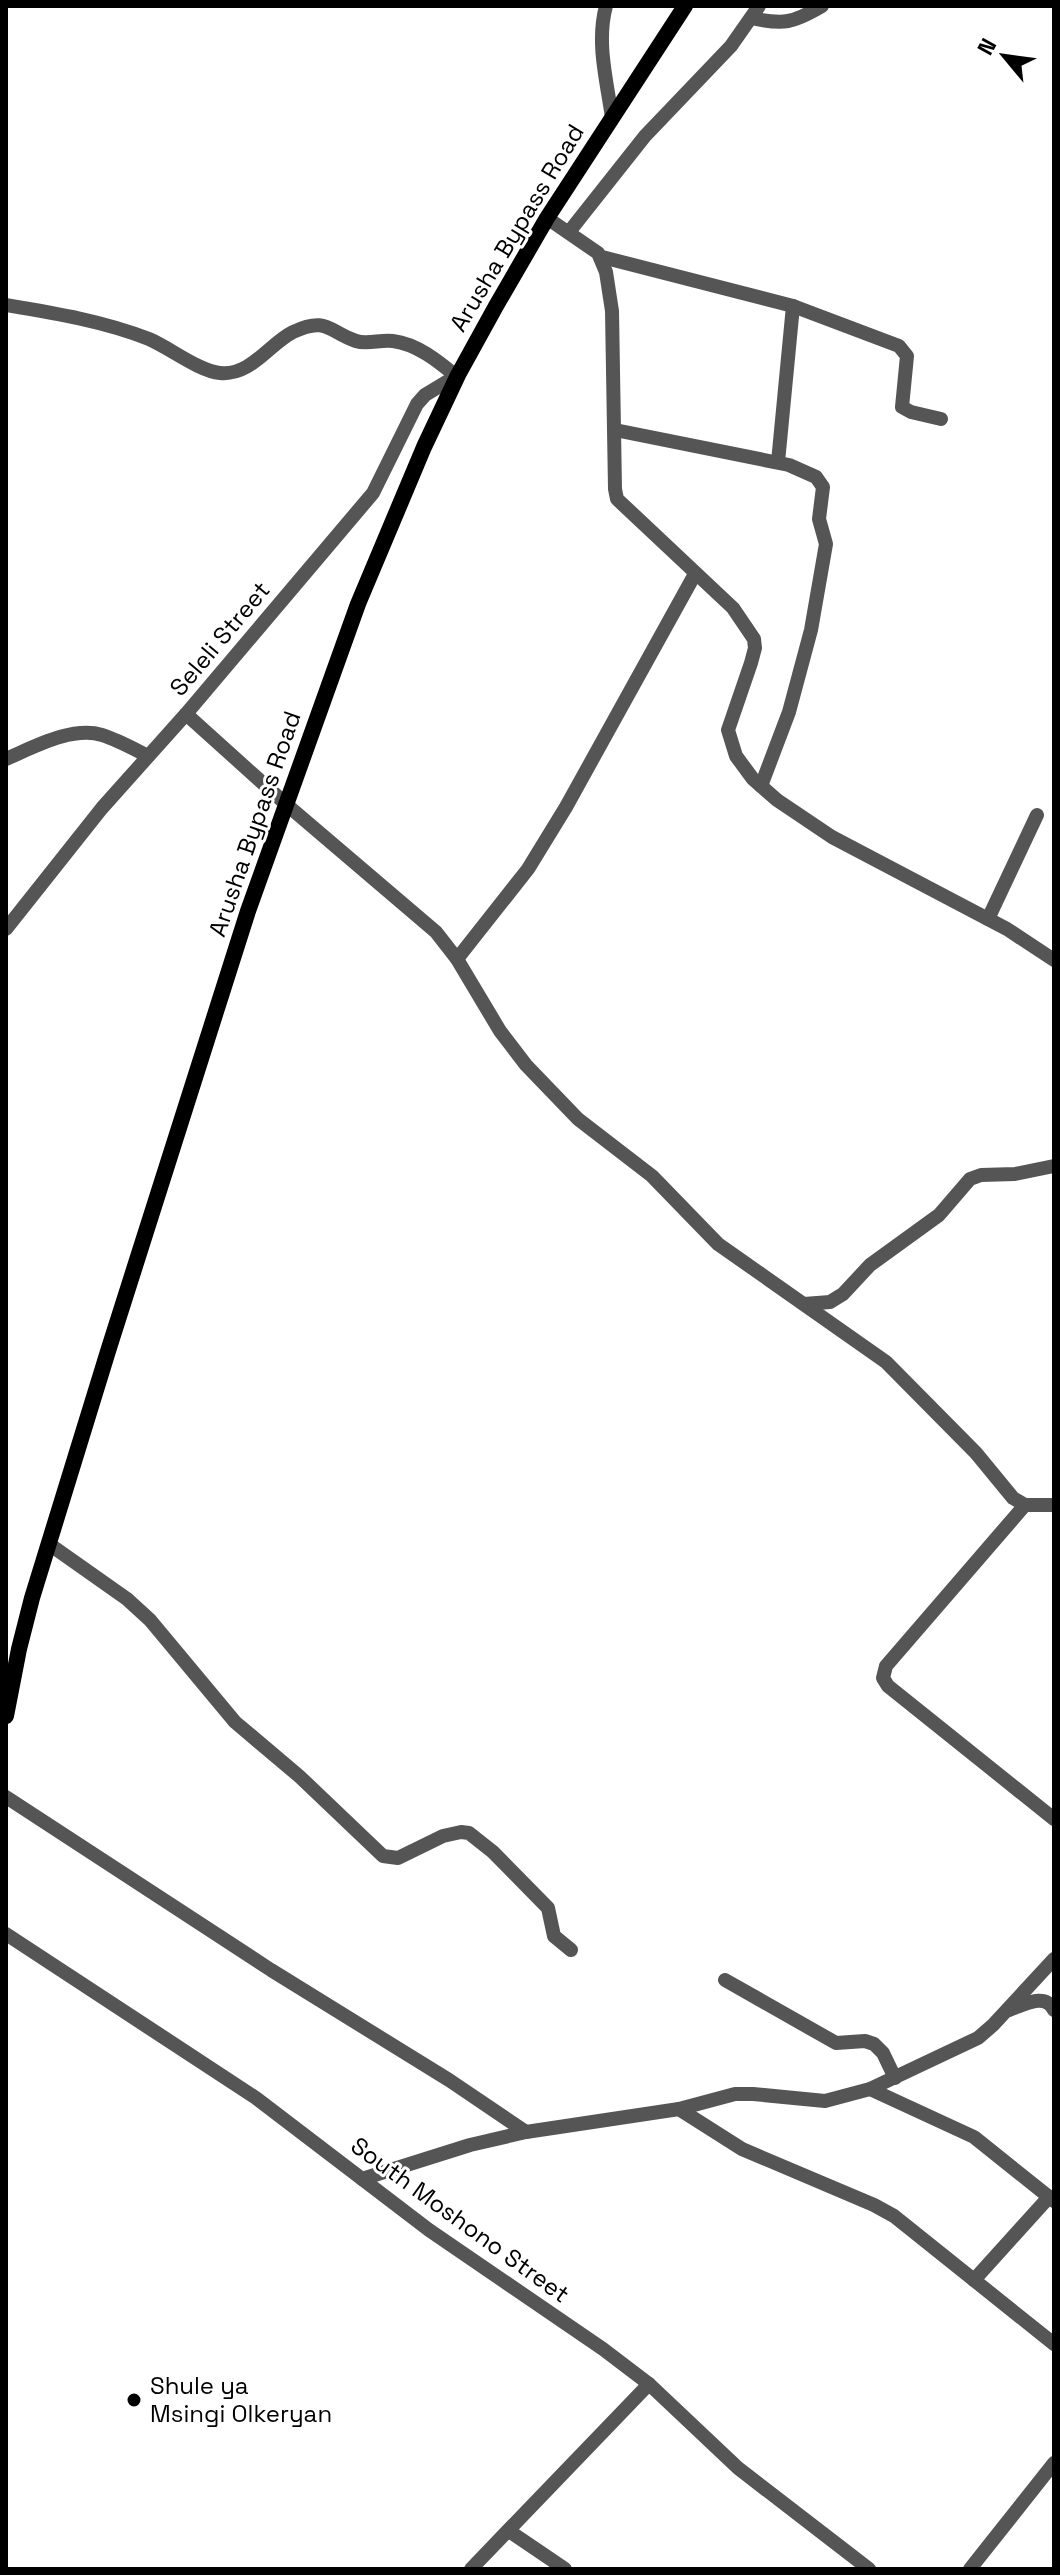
<svg xmlns="http://www.w3.org/2000/svg" width="1060" height="2575" font-family="'Space Grotesk',sans-serif">
	<style>
		.lines { fill: none; stroke-linecap: round; stroke-linejoin: round }
		.minor { stroke: #555; stroke-width: 14 }
		.major { stroke: #000; stroke-width: 16 }
		.poi-dot { fill: #000; stroke: #fff; stroke-width: 3 }
		.labels { text-anchor: middle; stroke-width: 6; stroke-linejoin: round; paint-order: stroke }
		.street-label { font-size: 24px; fill: #000; stroke: #fff }
		.poi-label { font-size: 24px; fill: #000; stroke: #fff; text-anchor: start }
	</style>
	<rect width="100%" height="100%" fill="#fff"/>
	<g class="lines">
		<g class="minor">
			<path d="M606,6c-10,37 1,75 6,112"/>
			<path d="M751,18c33,7 42,5 71,-12"/>
			<path d="M547,218l51,35 8,19 6,39 3,178 2,10 116,109 21,31 1,9 -4,15 -23,67 8,26 17,23 24,21 55,37 175,92 47,31"/>
			<path d="M569,232l76,-96 86,-90 28,-40"/>
			<path d="M602,257l191,49 106,40 8,10 -5,51 9,5 30,7"/>
			<path d="M6,305c48,8 97,16 143,34 21,9 50,32 71,34 31,3 49,-29 73,-41 34,-16 36,0 63,9 12,4 25,-2 37,0 24,3 45,20 63,35"/>
			<path d="M615,430l174,35 27,12 7,10 -4,32 7,25 -15,86 -22,82 -28,74"/>
			<path d="M778,462l15,-156"/>
			<path d="M186,714l101,91 149,127 21,27 43,72 26,34 52,54 74,57 66,68 168,118 90,91 37,45 12,7h29"/>
			<path d="M6,759c28,-12 66,-33 96,-24 16,5 32,14 46,21"/>
			<path d="M988,919l49,-104"/>
			<path d="M6,929l96,-121 84,-94 187,-221 44,-89 8,-9 33,-20"/>
			<path d="M457,959l71,-90 38,-62 129,-233"/>
			<path d="M804,1304l26,-2 13,-8 27,-29 69,-50 31,-36 11,-4 34,-1 39,-8"/>
			<path d="M1025,1505l-139,161 -3,12 5,8 166,133"/>
			<path d="M49,1544l78,55 23,21 85,102 64,54 84,80 15,2 45,-22 18,-4 8,1 24,19 55,56 6,28 17,14"/>
			<path d="M6,1797l265,173 178,110 77,52"/>
			<path d="M6,1934l250,164 173,132 174,119 46,35 89,84 131,101"/>
			<path d="M725,1980l111,63 29,-2 9,3 9,9 12,25"/>
			<path d="M1009,2010c15,-5 36,-18 45,0"/>
			<path d="M870,2089l104,48 80,64"/>
			<path d="M679,2109l63,40 132,56 20,11 160,128"/>
			<path d="M362,2179l108,-34 56,-13 153,-23 56,-15h18l72,7 45,-12 108,-51 15,-13 61,-66"/>
			<path d="M974,2280l75,-83"/>
			<path d="M509,2531l56,38"/>
			<path d="M471,2569l178,-185"/>
			<path d="M970,2569l84,-106"/>
		</g>
		<path class="major" d="M6,1716l13,-67 13,-51 77,-250 139,-437 110,-307 66,-157 34,-72 38,-69 51,-88 138,-212"/>
	</g>
	<circle class="poi-dot" cx="134" cy="2400" r="8"/>
	<g class="labels">
		<g class="street-label">
			<text transform="translate(517 228) rotate(-59)" y="8">Arusha Bypass Road</text>
			<text transform="translate(220 639) rotate(-50)" y="8">Seleli Street</text>
			<text transform="translate(255 824) rotate(-71)" y="8">Arusha Bypass Road</text>
			<text transform="translate(460 2220) rotate(36)" y="8">South Moshono Street</text>
		</g>
		<g class="poi-label">
			<text x="150" y="2394">Shule ya<tspan x="150" dy="28">Msingi Olkeryan</tspan></text>
		</g>
	</g>
	<rect width="1060" height="2575" fill="none" stroke="#000000" stroke-width="16"/>
	<g transform="translate(1004 56) rotate(299)" stroke="#ffffff" stroke-width="6" paint-order="stroke">
	<path d="M0-6L14 30L0 20L-14 30Z" fill="#000000"/>
	<text y="-12" font-size="22" font-weight="bold" text-anchor="middle" fill="#000000">N</text>
	</g>
</svg>
